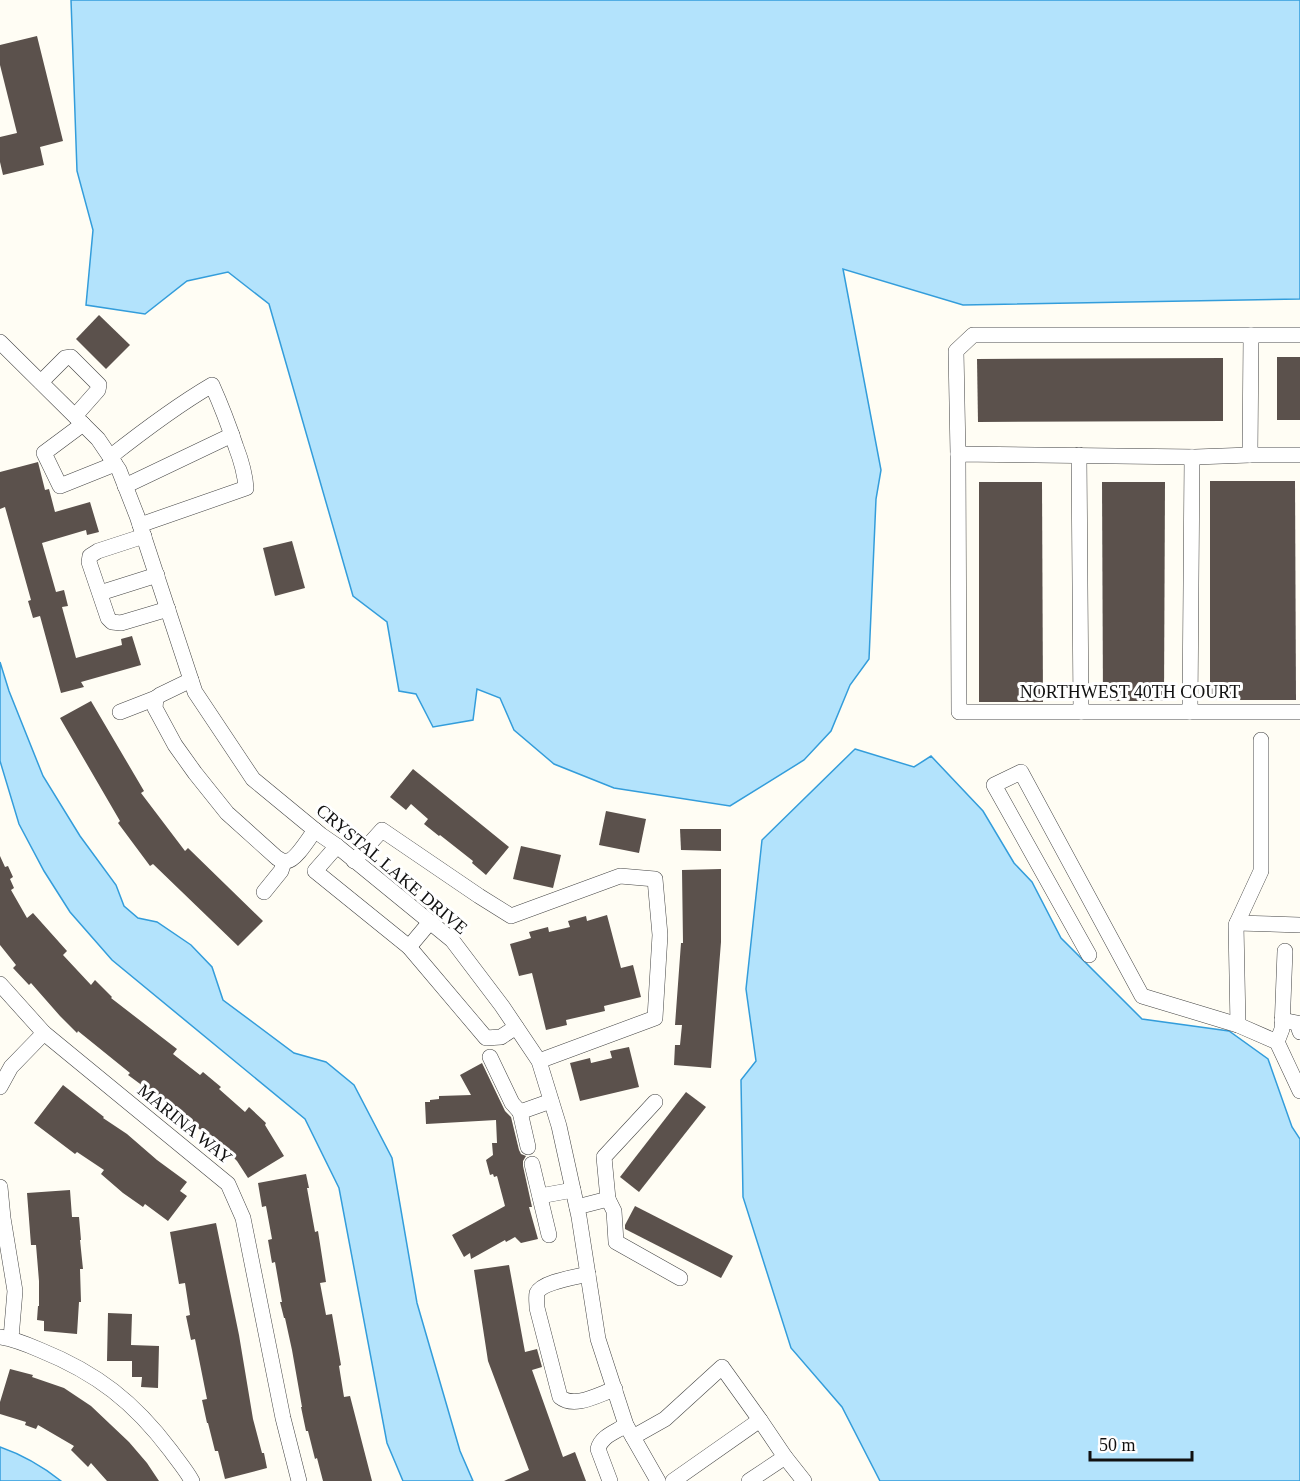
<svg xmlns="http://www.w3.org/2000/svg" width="1300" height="1481" font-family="Georgia,serif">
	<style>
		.water { fill: #b3e3fc; stroke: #339ddb; stroke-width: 1.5 }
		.building { fill: #5b514c }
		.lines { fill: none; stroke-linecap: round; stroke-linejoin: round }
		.minor-casing { stroke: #444; stroke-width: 16 }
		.minor { stroke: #fff; stroke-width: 15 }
		.labels { text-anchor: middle; stroke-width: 6; stroke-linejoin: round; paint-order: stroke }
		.street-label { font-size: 18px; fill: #111; stroke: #fff }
	</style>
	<rect width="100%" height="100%" fill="#fffdf4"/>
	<g class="water">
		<path d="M71,0h1229v299l-337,6 -120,-36 38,201 -5,29 -7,160 -19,26 -19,46 -27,29 -74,46 -116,-18 -60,-24 -40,-34 -14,-32 -23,-9 -4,31 -40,7 -17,-33 -17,-3 -12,-69 -34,-26 -84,-292 -41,-32 -41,9 -42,33 -59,-9 7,-75 -16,-59z"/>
		<path d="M0,662l9,29 34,85 37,60 36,49 8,21 14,12 19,4 34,23 21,22 11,33 71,53 32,9 28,23 38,73 25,145 43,148 13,30h-70l-16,-38 -48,-255 -34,-69 -193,-159 -42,-48 -26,-41 -25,-47 -19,-63z"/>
		<path d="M855,749l59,18 17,-11 52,55 31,52 18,19 29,56 81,81 87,12 39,28 24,68 8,12v342h-420l-38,-74 -51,-59 -48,-151 -2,-117 15,-19 -10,-72 16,-149z"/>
		<path d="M0,1447c23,8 42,19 61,34h-61z"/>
	</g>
	<g class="building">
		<path d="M37,36l26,105 -23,6 4,18 -41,10 -3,-13v-25l17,-4 -17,-68v-20z"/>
		<path d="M99,315l31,30 -24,24 -30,-30z"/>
		<rect x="1277" y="357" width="23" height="63"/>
		<path d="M1223,358v63l-245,1 -1,-63z"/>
		<path d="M38,462l7,28 4,-1 6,23 35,-10 9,30 -12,3 -1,-5 -44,13 14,49 8,-2 4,16 -6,1 14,51 46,-13 -1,-6 11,-3 9,29 -60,17 3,5 -23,6 -21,-77 -7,2 -5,-17 3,-1 -26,-93 -5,2v-37z"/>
		<path d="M1210,481h85l1,219h-86z"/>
		<path d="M979,482h63l1,220h-64z"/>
		<path d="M1102,482h63l-1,219h-61z"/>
		<path d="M292,541l13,47 -30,8 -12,-48z"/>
		<path d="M91,701l53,90 -3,2 44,58 3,-3 75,73 -25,25 -85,-82 -3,2 -32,-43 2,-2 -60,-103z"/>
		<path d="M413,769l96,78 -23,28 -14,-12 1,-2 -33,-26 -1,1 -15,-12 4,-5 -17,-15 -5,6 -16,-13z"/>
		<path d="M606,811l40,8 -7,34 -40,-8z"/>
		<path d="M680,829h41v22l-40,-1z"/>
		<path d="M521,846l40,9 -8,33 -40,-9z"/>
		<path d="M0,856l5,11 3,-1 5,11 -3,2 4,9 -3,2 16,28 6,-5 34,38 -4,4 28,30 4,-5 17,17 -1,1 66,51 -4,5 27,21 3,-3 18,15 -2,2 26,23 4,-5 17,16 -1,2 19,31 -36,22 -11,-17 -23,-23 -2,2 -42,-36 -1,2 -22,-18v1l-19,-14 2,-2 -52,-42 -1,2 -17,-17 -29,-33 -2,2 -16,-17 3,-3 -16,-20z"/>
		<path d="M721,869v73l-10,126 -37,-3 1,-20h5l2,-20h-7l6,-82h2l-1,-73z"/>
		<path d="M607,915l14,53 12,-3 8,32 -37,9 1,5 -39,9 1,5 -21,5 -14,-57 -13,3 -9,-32 21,-6 -2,-6 19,-5 1,5 21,-5 -2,-6 18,-5 1,5z"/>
		<path d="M629,1047l10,40 -59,14 -10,-38 20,-5 1,5 21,-5 -2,-7z"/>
		<path d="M482,1063l23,48 6,6 8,33 2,4 5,2 -3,5v5l9,41h-3l9,32 -17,4 -6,-6 -9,5 -1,-2 -34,19 -1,-6 -6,4 -12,-22 53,-29 -8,-30 -3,1 -1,-3 -3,1 -4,-15 7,-5 -1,-12h5l-1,-23 -70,4 -1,-22h5v-2l9,-1v-3l32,-1 -11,-20z"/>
		<path d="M63,1085l41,32 -1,1 24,16 30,26 30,22 -7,9 7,5 -19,25 -23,-17 -2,3 -20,-14 -22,-19 3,-4 -27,-18 -2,2 -41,-31z"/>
		<path d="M686,1092l20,15 -67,85 -19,-15z"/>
		<path d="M306,1174l3,14h-2l8,44 3,-1 8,51 -6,1 6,32 6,-1 9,51 -2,1 5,31 6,-1 22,85h-49l-6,-23 -2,1 -7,-28h-2l-5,-24h1l-10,-57 -7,-32h-1l-4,-16h2l-7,-40 -3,1 -4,-23 4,-1 -6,-33 -4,1 -4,-24z"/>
		<path d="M70,1190l2,27h7l2,23h-1l3,29h-3l1,33h-2l-2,32 -33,-3v-10l-7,-1 1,-14h1v-25l-3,-36h-5l-4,-52z"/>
		<path d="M635,1206l98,50 -12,22 -96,-49v-4z"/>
		<path d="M216,1223l23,112 14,84 9,34h2l3,15 -42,11 -7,-28h-3l-7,-28h-1l-5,-23 5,-1 -12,-60 -4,1 -5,-24 4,-1 -5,-32 -6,1 -9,-52z"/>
		<path d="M509,1265l16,87 12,-3 5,18 -10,3 31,87 12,-5 11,29h-82l25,-11 -41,-109 -14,-91z"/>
		<path d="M108,1313l24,1 -1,31 28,1 -1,42 -17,-1 1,-10h-10v-16h-25z"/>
		<path d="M10,1369l23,6 -1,2 32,11 27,18 38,36 18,21 12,18h-52l-16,-18 -3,4 -17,-17 3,-4 -36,-21 -2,4 -11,-4 1,-3 -26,-8v-12z"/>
	</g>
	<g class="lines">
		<defs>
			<g id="minor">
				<path d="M1251,335h49"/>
				<path d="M0,342l98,97 21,31 18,46 58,176 58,87 68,56 16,11 115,94 50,66 37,55 20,65 20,91 19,122 28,86 32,56"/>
				<path d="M41,382l24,-24 6,-1 28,28 -1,5 -23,26"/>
				<path d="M83,424l-39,29 16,33 55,-22"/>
				<path d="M958,454l-2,-103 17,-16h278l-1,120"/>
				<path d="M1079,455l2,257"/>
				<path d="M1300,455h-50l-55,2 -237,-3 1,258h341"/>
				<path d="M110,457c33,-26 66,-51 102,-72 9,20 17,41 24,62 5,13 9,26 10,41l-106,37"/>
				<path d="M125,486l107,-51"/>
				<path d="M144,536l-46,15 -8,5 -1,6 19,56 4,4 9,1 47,-14"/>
				<path d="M100,593l57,-18"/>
				<path d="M191,680l-31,15 -4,3 -1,10 20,37 20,28 32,40 50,45c4,2 6,4 10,3 9,-1 22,-23 28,-31"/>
				<path d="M120,712l36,-14"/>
				<path d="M1190,712l2,-255"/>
				<path d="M337,846l-22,25 94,76 21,-25"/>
				<path d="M354,861l28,-31 97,66 32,20 109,-40 35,3 5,56 -5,83 -116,43"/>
				<path d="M264,892l17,-21 3,-9"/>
				<path d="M1237,923l63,2"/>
				<path d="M409,947l77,91 15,-1 15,-10"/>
				<path d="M1089,955l-95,-170 27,-13 121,224 96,29 39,17 23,49"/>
				<path d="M0,984l44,49 184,151 15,34 40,200 16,63"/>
				<path d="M1282,1020l15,3 3,9"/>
				<path d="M1238,1025l-2,-100 25,-54v-131"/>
				<path d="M1277,1042l5,-13 3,-78"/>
				<path d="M490,1057l22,46 8,9 31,-11"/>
				<path d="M0,1087l11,-20 33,-34"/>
				<path d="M520,1112l8,35"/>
				<path d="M532,1164l17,71"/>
				<path d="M0,1187l3,31 12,73 -4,47"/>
				<path d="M540,1196l33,-6"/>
				<path d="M608,1199l6,12 2,31 64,36"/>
				<path d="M577,1207l31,-8 -4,-42 51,-55"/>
				<path d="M588,1274c-12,3 -46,8 -51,19 -1,4 0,10 0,15l23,89c15,12 39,-3 55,-8"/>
				<path d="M0,1337c14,2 26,7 40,13 57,23 94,52 131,101 7,10 15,19 21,30"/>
				<path d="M633,1437l32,-18 57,-52 38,53"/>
				<path d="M785,1457l19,24"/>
				<path d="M610,1481l-12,-32c3,-13 18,-17 28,-24"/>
				<path d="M673,1481l87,-61 25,37 -36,24"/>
			</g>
		</defs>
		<use href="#minor" class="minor-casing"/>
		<use href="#minor" class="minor"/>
	</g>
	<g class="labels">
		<g class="street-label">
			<text x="1130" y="698">NORTHWEST 40TH COURT</text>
			<text transform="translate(392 869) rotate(40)" y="6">CRYSTAL LAKE DRIVE</text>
			<text transform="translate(185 1124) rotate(39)" y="6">MARINA WAY</text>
		</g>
	</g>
	<path d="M1090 1451v9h102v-9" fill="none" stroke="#111111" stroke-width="3"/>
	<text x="1099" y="1451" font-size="18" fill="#111111" stroke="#ffffff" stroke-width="4.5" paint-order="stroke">50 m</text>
</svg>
